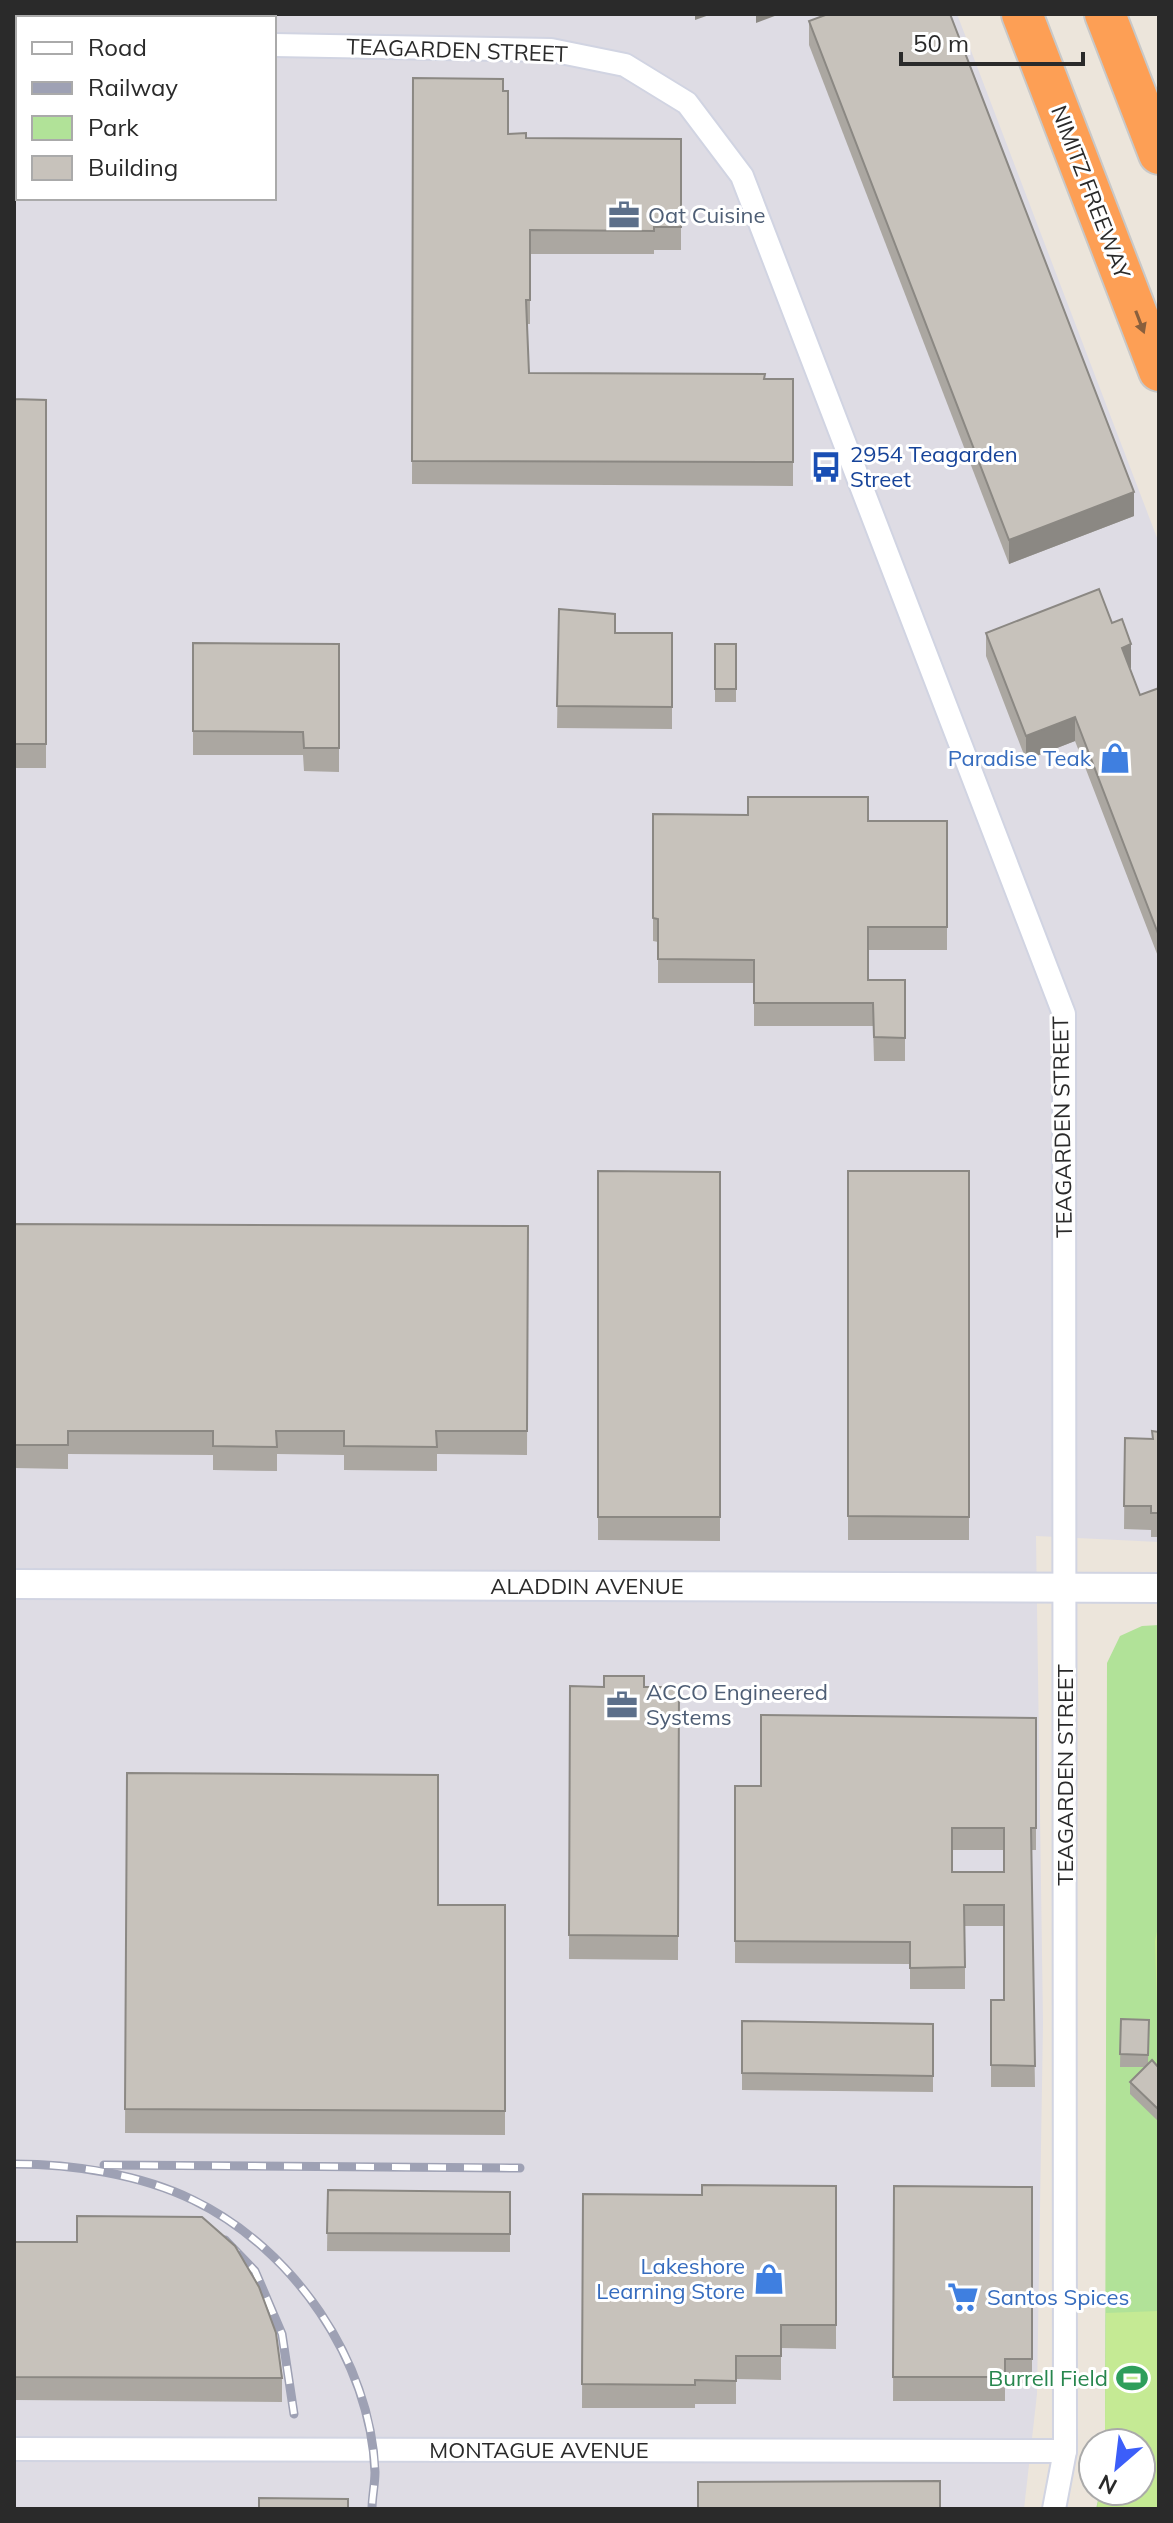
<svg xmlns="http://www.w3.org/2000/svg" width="1173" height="2523" font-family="Mulish,sans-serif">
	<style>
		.industrial { fill: #dedce4; fill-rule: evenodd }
		.green { fill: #b1e298 }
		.pitch { fill: #c5ea94 }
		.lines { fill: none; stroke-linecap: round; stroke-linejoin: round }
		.minor-casing { stroke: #d1d4e2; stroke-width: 26 }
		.tertiary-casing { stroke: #d1d4e2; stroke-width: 32 }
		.motorway-casing { stroke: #c8c8c8; stroke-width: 44 }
		.minor { stroke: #fff; stroke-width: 22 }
		.tertiary { stroke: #fff; stroke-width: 28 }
		.motorway { stroke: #fd9f55; stroke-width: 40 }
		.rail-casing { stroke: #9ea1b4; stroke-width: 9 }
		.rail { stroke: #fff; stroke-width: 6; stroke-dasharray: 18; stroke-linecap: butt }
		.wall { fill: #aba7a1; fill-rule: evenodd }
		.shaded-wall { fill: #8b8883 }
		.building { fill: #c7c2bb; stroke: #8b8883; stroke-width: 2; fill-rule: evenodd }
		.oneway { fill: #895f3d }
		.labels { text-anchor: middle; stroke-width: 6; stroke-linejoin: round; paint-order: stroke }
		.street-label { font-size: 22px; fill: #2a2a2a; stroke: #fff }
		.service-label { font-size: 22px; fill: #4e5e75; stroke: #fff; text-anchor: start }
		.transit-label { font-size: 22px; fill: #164399; stroke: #fff; text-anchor: start }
		.shop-label { font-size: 22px; fill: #366cbe; stroke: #fff; text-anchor: end }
		.leisure-label { font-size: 22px; fill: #27864d; stroke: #fff; text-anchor: end }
	</style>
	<rect width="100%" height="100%" fill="#ece5db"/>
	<path class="industrial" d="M14,14h943l202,529v999l-123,-6 7,487 -6,371 -13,115h-1010zM18,18h256v180h-256z"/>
	<path class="green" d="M1159,1625v884h-63l4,-18h41v-48h-36l2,-780 13,-27 22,-10z"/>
	<g class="pitch">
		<path d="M1159,1921v149l-4,-129z"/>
		<path d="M1159,2311v198h-62l3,-18h41v-48h-36l1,-130z"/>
	</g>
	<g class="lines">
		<defs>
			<g id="minor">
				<path d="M14,44h4"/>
				<path d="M274,45l277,5 74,15 62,38 55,73 322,838 1,1437 -11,58"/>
				<path d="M14,2449l1051,2"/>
			</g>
			<path id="tertiary" d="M14,1584l1145,4"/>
			<g id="motorway">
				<path d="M1022,14l137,357"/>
				<path d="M1105,14l54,140"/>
			</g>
		</defs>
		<use href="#minor" class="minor-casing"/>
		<use href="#tertiary" class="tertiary-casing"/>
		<use href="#motorway" class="motorway-casing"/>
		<use href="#minor" class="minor"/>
		<use href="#tertiary" class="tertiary"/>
		<use href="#motorway" class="motorway"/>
		<defs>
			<g id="rail">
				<path d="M14,2164c58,0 126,10 179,36 100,48 178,161 182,272 0,12 -3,25 -3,37"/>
				<path d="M104,2165l416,3"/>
				<path d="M225,2240l30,31 27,63 12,80"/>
			</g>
		</defs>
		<use href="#rail" class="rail-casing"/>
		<use href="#rail" class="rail"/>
	</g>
	<g class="wall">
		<path d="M809,21l325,495 -125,48 -200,-519z"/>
		<path d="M413,78l95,56 18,4 155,1v111h-27v4h-124v70h-3l2,49 264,6v107l-381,-2z"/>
		<path d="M14,129v270l32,345v24h-32v265z"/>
		<path d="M559,609l56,24h57v96l-115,-1z"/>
		<path d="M1112,623l19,45h-1l10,27 19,-7v271l-84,-218 -49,19 -40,-104v-23z"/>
		<path d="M193,643l146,1v128l-35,-1 -1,-16h-110z"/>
		<rect x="715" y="644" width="21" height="58"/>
		<path d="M653,814l215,7h79v129h-79v30h37v81h-31l-1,-35h-119v-43h-96v-41l-5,-1z"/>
		<path d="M598,1171l122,1v369l-122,-1z"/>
		<rect x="848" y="1171" width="121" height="369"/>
		<path d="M14,1224l514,2 -1,229 -90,-1v17l-93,-1v-15l-67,-1v17l-64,-1v-15l-145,-1v15l-54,-1z"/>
		<path d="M1159,1432v105h-8v-7l-27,-1 1,-91 28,1z"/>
		<path d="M570,1686l109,1 -1,273 -109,-1z"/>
		<path d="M1036,1718v132h-5l4,237h-44v-87h13v-74h-39v63h-55v-25l-175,-1v-177h26zM952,1850h52v22h-52z"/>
		<path d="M127,1773l311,132h67v230l-380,-2z"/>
		<path d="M1121,2019l28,1 -1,44 11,4v50l-2,2 -27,-26v-12l15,-15h-25z"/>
		<path d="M742,2021l191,3v68l-191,-2z"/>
		<path d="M836,2186v163l-55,-1v32l-45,-1v25h-41v4h-113l1,-214 119,1z"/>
		<path d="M894,2186l138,1v196h-27v18h-112z"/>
		<path d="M328,2190l182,2v60l-183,-1z"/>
		<path d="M14,2242l268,136v24l-268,-2z"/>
	</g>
	<g class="shaded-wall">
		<path d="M695,14h17l-17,6z"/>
		<path d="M756,14h24l-24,9z"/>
		<path d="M1134,492v24l-125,48v-24z"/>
		<path d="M1131,644v24l-9,3v-23z"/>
		<path d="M1075,717v24l-49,19v-24z"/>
		<path d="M1159,2106v12l-2,2v-12z"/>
	</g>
	<g class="building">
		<path d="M828,14h122l184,478 -125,48 -200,-519z"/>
		<path d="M413,78l90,1v12h5v43l18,-1v5l155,1v88h-27v4l-124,-1v70h-4l3,73 236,1 -1,5h29v83l-381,-1z"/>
		<path d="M14,129v270l32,1v344h-32v265z"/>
		<path d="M1099,589l13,34 10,-4 9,25 -9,4 18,47 19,-7v248l-84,-219 -49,19 -40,-103z"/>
		<path d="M559,609l56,5v19h57v74l-115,-1z"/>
		<path d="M193,643l146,1v104h-35l-1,-16 -110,-1z"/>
		<rect x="715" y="644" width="21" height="45"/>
		<path d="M748,797h120v24h79v106h-79v53h37v58l-31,-1 -1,-34h-119v-43l-96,-1v-40l-5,-1v-104l95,1z"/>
		<path d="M598,1171l122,1v345h-122z"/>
		<path d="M848,1171h121v346l-121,-1z"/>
		<path d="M14,1224l514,2 -1,205h-91l1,16 -93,-1v-15h-68l1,16 -64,-1v-15h-145v14h-54z"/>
		<path d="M1152,1431l7,1v81h-8v-7h-27l1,-68 28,1z"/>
		<path d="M604,1676h40v11h35l-1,249 -109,-1 1,-249 34,1z"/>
		<path d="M761,1715l275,3v110h-5l4,238 -44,-1v-65h13v-95h-40l1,62 -55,1v-26l-175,-1v-155h26zM952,1828h52v44h-52z"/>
		<path d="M127,1773l311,2v130h67v206l-380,-2z"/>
		<path d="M1121,2019l28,1 -1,35 -28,-1z"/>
		<path d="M742,2021l191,3v52l-191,-3z"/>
		<path d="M1152,2060l7,8v38l-2,2 -27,-26z"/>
		<path d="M702,2185l134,1v139h-55v31h-45v25l-41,-1v5l-113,-1 1,-190 119,1z"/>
		<path d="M894,2186l138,1v172h-27v18h-112z"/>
		<path d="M328,2190l182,2v42l-183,-1z"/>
		<path d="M77,2216l125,1 33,29 24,41 17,46 6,45 -268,-1v-135h63z"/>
		<path d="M940,2481v28h-242v-27z"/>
		<path d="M259,2498l89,1v10h-89z"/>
	</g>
	<defs><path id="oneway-solid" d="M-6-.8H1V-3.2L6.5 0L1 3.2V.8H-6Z" transform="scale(2)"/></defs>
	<use class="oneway" href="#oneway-solid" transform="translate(1140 322) rotate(69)"/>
	<defs>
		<symbol id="office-bare" viewBox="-9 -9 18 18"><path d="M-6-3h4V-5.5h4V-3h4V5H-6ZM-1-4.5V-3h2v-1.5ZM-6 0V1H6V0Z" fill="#5c6f8a" stroke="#fff" stroke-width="2.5" paint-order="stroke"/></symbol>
		<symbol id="bus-bare" viewBox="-9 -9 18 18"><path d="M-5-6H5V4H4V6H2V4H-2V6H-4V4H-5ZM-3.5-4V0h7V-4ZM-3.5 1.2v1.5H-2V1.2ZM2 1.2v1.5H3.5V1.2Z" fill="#1a4fb4" stroke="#fff" stroke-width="2.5" paint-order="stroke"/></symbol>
		<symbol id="shop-bare" viewBox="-9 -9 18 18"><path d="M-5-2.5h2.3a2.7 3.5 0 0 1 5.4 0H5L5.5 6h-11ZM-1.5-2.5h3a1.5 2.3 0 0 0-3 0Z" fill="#3f7fe0" stroke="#fff" stroke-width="2.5" paint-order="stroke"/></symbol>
		<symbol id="supermarket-bare" viewBox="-9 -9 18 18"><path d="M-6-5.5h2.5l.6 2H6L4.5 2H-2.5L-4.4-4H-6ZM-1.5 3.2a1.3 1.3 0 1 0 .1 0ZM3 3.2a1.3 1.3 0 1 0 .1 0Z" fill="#3f7fe0" stroke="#fff" stroke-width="2.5" paint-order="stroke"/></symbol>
		<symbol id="stadium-bare" viewBox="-9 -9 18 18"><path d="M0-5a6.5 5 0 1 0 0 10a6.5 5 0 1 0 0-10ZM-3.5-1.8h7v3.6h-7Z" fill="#2e9e5b" stroke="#fff" stroke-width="2.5" paint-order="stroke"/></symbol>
	</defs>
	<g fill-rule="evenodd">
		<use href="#office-bare" x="602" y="193" width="44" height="44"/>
		<use href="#bus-bare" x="804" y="445" width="44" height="44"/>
		<use href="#shop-bare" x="1093" y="736" width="44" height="44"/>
		<use href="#office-bare" x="600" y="1683" width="44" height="44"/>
		<use href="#shop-bare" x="747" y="2257" width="44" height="44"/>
		<use href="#supermarket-bare" x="941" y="2275" width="44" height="44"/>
		<use href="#stadium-bare" x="1110" y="2356" width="44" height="44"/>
	</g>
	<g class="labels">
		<g class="street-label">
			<text transform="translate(457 50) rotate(2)" y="8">TEAGARDEN STREET</text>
			<text transform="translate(1091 192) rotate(69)" y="8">NIMITZ FREEWAY</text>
			<text transform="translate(1062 1127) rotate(-91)" y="8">TEAGARDEN STREET</text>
			<text x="587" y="1594">ALADDIN AVENUE</text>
			<text transform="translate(1065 1775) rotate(-90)" y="8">TEAGARDEN STREET</text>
			<text x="539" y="2458">MONTAGUE AVENUE</text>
		</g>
		<g class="service-label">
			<text x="648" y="223">Oat Cuisine</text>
			<text x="646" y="1700">ACCO Engineered<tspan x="646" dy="25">Systems</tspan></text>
		</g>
		<g class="transit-label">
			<text x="850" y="462">2954 Teagarden<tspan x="850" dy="25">Street</tspan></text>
		</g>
		<g class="shop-label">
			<text x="1091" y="766">Paradise Teak</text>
			<text x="745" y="2274">Lakeshore<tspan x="745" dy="25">Learning Store</tspan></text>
			<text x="987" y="2305" text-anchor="start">Santos Spices</text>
		</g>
		<g class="leisure-label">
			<text x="1108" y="2386">Burrell Field</text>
		</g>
	</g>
	<rect width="1173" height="2523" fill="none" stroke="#2a2a2a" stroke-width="32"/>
	<rect x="16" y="16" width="260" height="184" fill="#ffffff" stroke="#aaaaaa" stroke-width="2"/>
	<rect x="32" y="42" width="40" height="12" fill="#ffffff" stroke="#aaaaaa" stroke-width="2"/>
	<text x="88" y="56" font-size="24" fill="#2a2a2a">Road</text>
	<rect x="32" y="82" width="40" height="12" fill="#9ea1b4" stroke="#aaaaaa" stroke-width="2"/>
	<text x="88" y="96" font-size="24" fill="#2a2a2a">Railway</text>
	<rect x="32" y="116" width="40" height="24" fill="#b1e298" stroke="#aaaaaa" stroke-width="2"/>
	<text x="88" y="136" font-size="24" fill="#2a2a2a">Park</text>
	<rect x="32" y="156" width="40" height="24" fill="#c7c2bb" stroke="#aaaaaa" stroke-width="2"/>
	<text x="88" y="176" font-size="24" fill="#2a2a2a">Building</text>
	<g transform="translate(1117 2467) rotate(208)"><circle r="38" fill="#ffffff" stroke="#aaaaaa" stroke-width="2"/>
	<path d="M0-6L14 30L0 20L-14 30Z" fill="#3c5ef9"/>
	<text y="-12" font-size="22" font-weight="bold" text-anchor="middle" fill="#2a2a2a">N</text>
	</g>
	<path d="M901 52v12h182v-12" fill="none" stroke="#2a2a2a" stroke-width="4"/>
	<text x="913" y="52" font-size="24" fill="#2a2a2a" stroke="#ffffff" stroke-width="6" paint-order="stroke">50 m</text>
</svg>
